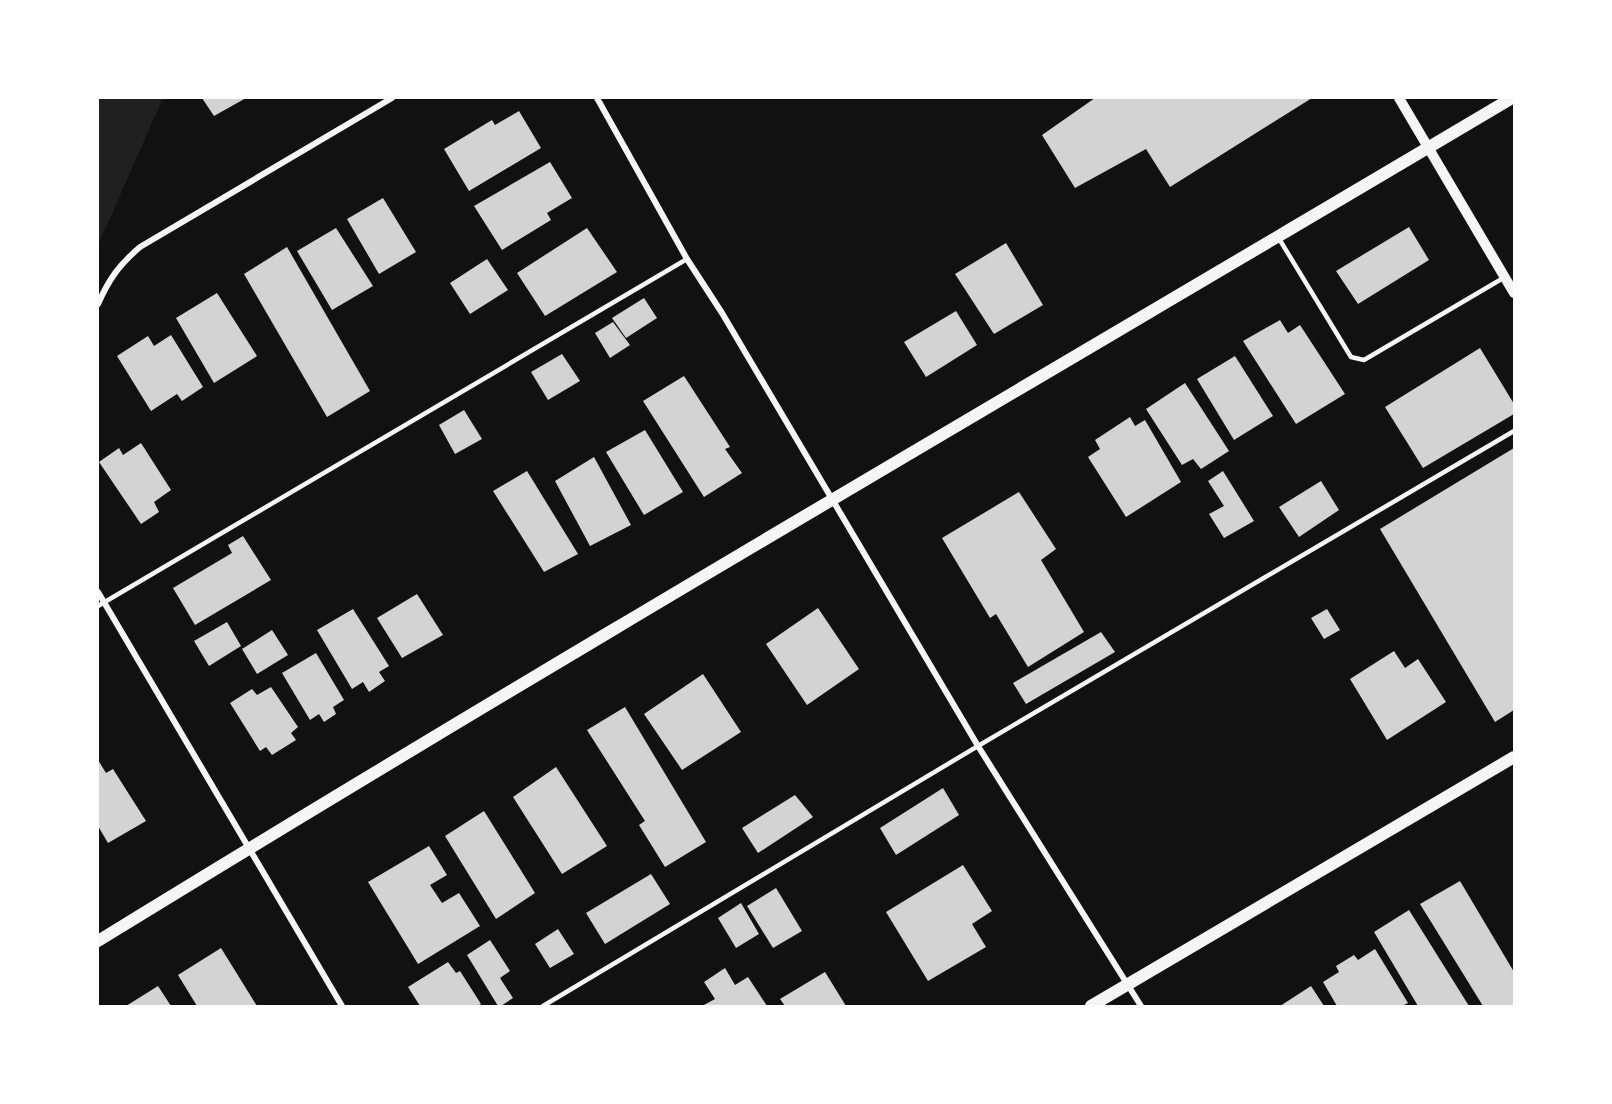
<svg xmlns="http://www.w3.org/2000/svg" width="1612" height="1104" font-family="'Golos Text',sans-serif">
	<style>
		.green { fill: #202020 }
		.building { fill: #d3d3d3 }
		.lines { fill: none; stroke-linecap: round; stroke-linejoin: round }
		.service { stroke: #f5f5f5; stroke-width: 4.5 }
		.minor { stroke: #f5f5f5; stroke-width: 6 }
		.tertiary { stroke: #f5f5f5; stroke-width: 10 }
		.secondary { stroke: #f5f5f5; stroke-width: 12 }
	</style>
	<rect width="100%" height="100%" fill="#111"/>
	<path class="green" d="M98,98h65l-65,147z"/>
	<g class="building">
		<path d="M202,98h44l-32,18z"/>
		<path d="M1095,98h217l-142,89 -24,-38 -71,39 -33,-53z"/>
		<path d="M519,111l22,37 -72,43 -25,-42 48,-29 3,5z"/>
		<path d="M550,162l22,36 -25,15 4,7 -49,30 -28,-44z"/>
		<path d="M383,198l33,54 -37,22 -32,-55z"/>
		<path d="M1409,227l20,33 -71,44 -22,-33z"/>
		<path d="M336,228l37,58 -41,24 -35,-59z"/>
		<path d="M587,228l30,44 -72,44 -28,-43z"/>
		<path d="M1006,243l37,62 -49,29 -39,-60z"/>
		<path d="M287,247l83,144 -43,26 -83,-143z"/>
		<path d="M487,259l21,31 -38,24 -20,-31z"/>
		<path d="M217,293l40,63 -43,27 -38,-65z"/>
		<path d="M644,298l13,20 -31,20 -14,-20z"/>
		<path d="M956,311l21,34 -51,32 -22,-35z"/>
		<path d="M1280,320l8,13 12,-8 45,69 -49,30 -53,-83z"/>
		<path d="M613,322l17,23 -20,13 -15,-25z"/>
		<path d="M171,335l32,52 -21,14 -5,-7 -26,17 -34,-55 31,-20 6,10z"/>
		<path d="M1480,348l34,56v10l-91,54 -38,-61z"/>
		<path d="M562,354l18,27 -32,19 -17,-28z"/>
		<path d="M1235,356l38,60 -39,24 -37,-61z"/>
		<path d="M684,376l46,71 -5,2 17,24 -38,24 -61,-96z"/>
		<path d="M1185,383l44,68 -28,18 -8,-10 -11,6 -36,-56z"/>
		<path d="M464,410l18,29 -27,15 -16,-29z"/>
		<path d="M1130,417l5,9 10,-6 36,62 -55,35 -38,-60 12,-8 -5,-9z"/>
		<path d="M645,430l38,62 -39,23 -38,-63z"/>
		<path d="M141,443l30,47 -17,12 5,10 -18,12 -42,-62 20,-14 4,7z"/>
		<path d="M1514,448v262l-19,12 -115,-193z"/>
		<path d="M594,457l37,68 -41,21 -35,-65z"/>
		<path d="M527,471l51,83 -34,18 -51,-81z"/>
		<path d="M1223,471l31,50 -30,17 -15,-24 15,-8 -16,-25z"/>
		<path d="M1321,481l18,29 -40,27 -20,-30z"/>
		<path d="M1019,492l37,57 -15,11 43,72 -56,35 -32,-53 -6,4 -48,-80z"/>
		<path d="M243,536l28,44 -76,45 -22,-37 59,-35 -4,-8z"/>
		<path d="M417,594l26,41 -41,23 -25,-40z"/>
		<path d="M818,608l41,61 -52,36 -41,-61z"/>
		<path d="M353,609l36,57 -10,6 6,9 -16,11 -6,-10 -11,7 -35,-59z"/>
		<path d="M1327,609l13,21 -16,9 -13,-21z"/>
		<path d="M227,622l14,24 -32,20 -15,-25z"/>
		<path d="M272,630l16,25 -31,19 -15,-25z"/>
		<path d="M1101,632l14,20 -89,52 -13,-21z"/>
		<path d="M1394,651l11,17 13,-9 28,43 -59,38 -37,-61z"/>
		<path d="M316,653l28,47 -11,7 3,7 -12,8 -5,-8 -9,6 -28,-47z"/>
		<path d="M703,674l38,58 -59,38 -38,-56z"/>
		<path d="M271,687l27,40 -7,6 5,7 -24,15 -6,-8 -6,4 -30,-48 22,-14 5,6z"/>
		<path d="M625,707l81,135 -41,25 -26,-42 6,-4 -58,-91z"/>
		<path d="M98,760l8,13 7,-4 33,52 -38,22 -10,-17z"/>
		<path d="M556,767l51,79 -45,28 -49,-77z"/>
		<path d="M943,788l16,27 -63,40 -16,-27z"/>
		<path d="M795,795l18,22 -55,36 -16,-25z"/>
		<path d="M484,811l51,82 -39,26 -51,-83z"/>
		<path d="M429,846l18,29 -17,10 12,18 17,-10 21,33 -62,38 -50,-82z"/>
		<path d="M963,865l29,46 -20,13 14,23 -58,34 -42,-69z"/>
		<path d="M651,874l19,30 -65,40 -19,-31z"/>
		<path d="M1460,881l54,91v34h-31l-63,-102z"/>
		<path d="M776,888l26,43 -29,17 -26,-42z"/>
		<path d="M741,903l18,31 -23,14 -18,-30z"/>
		<path d="M1409,910l60,96h-51l-44,-74z"/>
		<path d="M558,929l16,25 -24,14 -15,-24z"/>
		<path d="M490,940l20,31 -10,7 13,20 -12,8h-3l-31,-51z"/>
		<path d="M221,948l36,58h-60l-19,-31z"/>
		<path d="M1375,949l33,54 -6,3h-65l-14,-24 16,-10 -3,-6 18,-11 4,5z"/>
		<path d="M448,962l8,11 4,-2 21,33 -4,2h-57l-12,-19z"/>
		<path d="M725,968l10,17 13,-8 19,29h-65l13,-7 -11,-17z"/>
		<path d="M825,972l21,34h-61l-5,-7z"/>
		<path d="M158,986l13,20h-45z"/>
		<path d="M1311,986l13,20h-44z"/>
	</g>
	<g class="lines">
		<g class="service">
			<path d="M1278,237l73,120 13,3 141,-83"/>
			<path d="M98,606l589,-347"/>
			<path d="M543,1006l435,-260 536,-315"/>
		</g>
		<g class="minor">
			<path d="M597,98l90,161 35,54 256,433 163,260"/>
			<path d="M98,304c11,-25 21,-39 42,-57l252,-149"/>
			<path d="M98,592l244,414"/>
		</g>
		<path class="tertiary" d="M1399,98l115,195"/>
		<g class="secondary">
			<path d="M98,941c467,-287 942,-563 1414,-843"/>
			<path d="M1091,1006l423,-249"/>
		</g>
	</g>
	<rect width="1612" height="1104" fill="none" stroke="#ffffff" stroke-width="198"/>
</svg>
